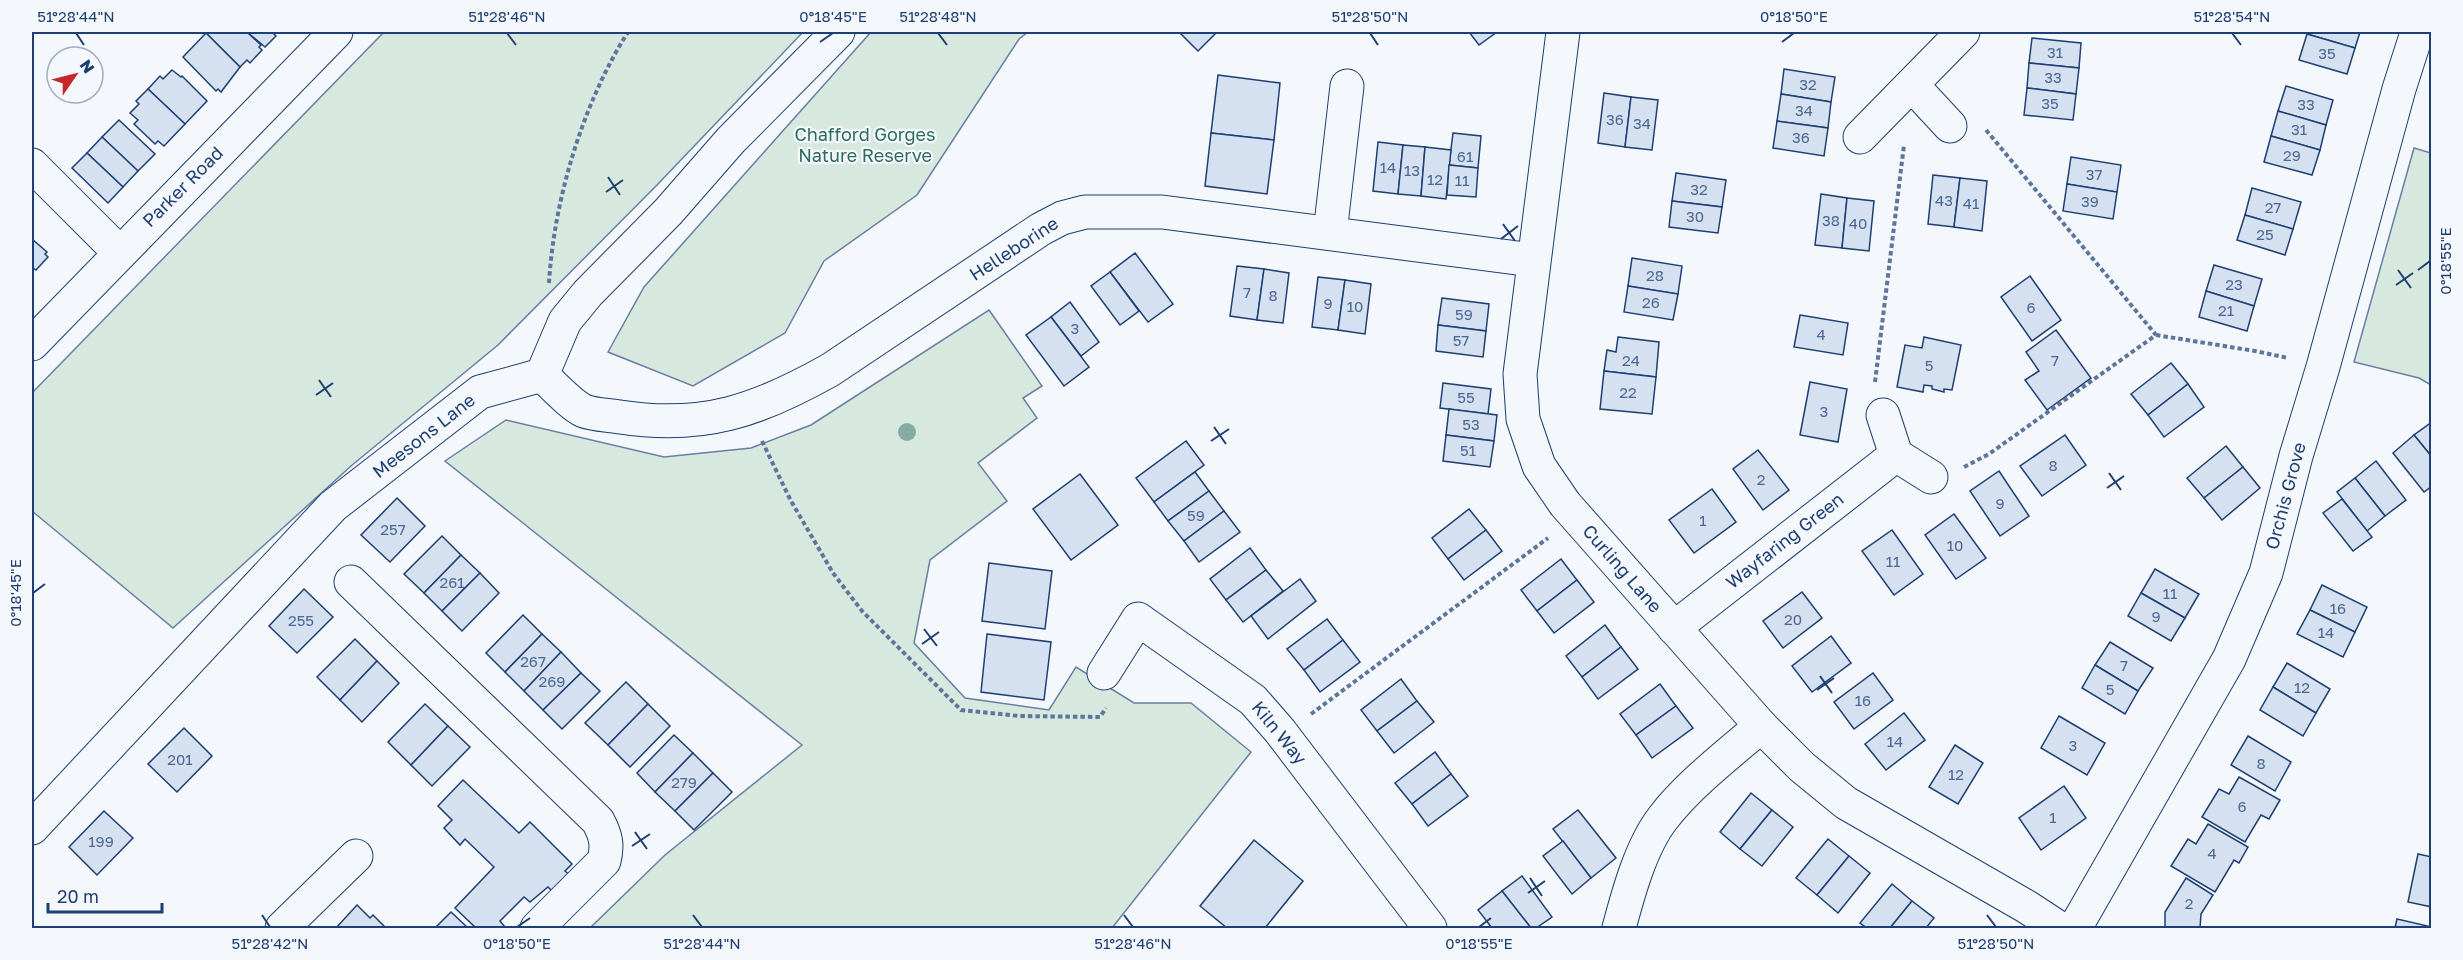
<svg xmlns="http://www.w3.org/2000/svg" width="2463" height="960" font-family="'Golos Text',sans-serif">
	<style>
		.green { fill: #d7e8df; stroke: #687fa3; stroke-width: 1.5 }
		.building { fill: #d5e0f0; stroke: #1d3f73; stroke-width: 1.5 }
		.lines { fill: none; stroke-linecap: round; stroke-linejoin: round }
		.minor-casing { stroke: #1d3f73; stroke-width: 35 }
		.path { stroke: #5e769c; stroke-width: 4; stroke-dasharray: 4.5 3; stroke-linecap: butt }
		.minor { stroke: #f4f7fb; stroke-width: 33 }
		.tree { fill: #86aba6 }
		.ticks { fill: none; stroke: #1d3f73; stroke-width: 2 }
		.labels { text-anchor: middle; stroke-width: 4.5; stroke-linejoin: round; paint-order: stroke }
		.number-label { font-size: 15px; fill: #4b6792 }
		.park-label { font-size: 18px; fill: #2c6c60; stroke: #f4f7fb }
		.street-label { font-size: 18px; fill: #1d3f73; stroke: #f4f7fb }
		.neatline { fill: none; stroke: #1d3f73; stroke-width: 2 }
		.ticks-label { font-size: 15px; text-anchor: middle; fill: #1d3f73 }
	</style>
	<rect width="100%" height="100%" fill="#f4f7fb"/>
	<g class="green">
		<path d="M384,32h419l-146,153 -159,160 -147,121 -178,162 -141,-117v-118z"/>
		<path d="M871,32h157l-9,7 -102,156 -93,66 -39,72 -92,53 -85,-34 36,-65z"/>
		<path d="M2414,148l17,5v232l-12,-7 -65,-16z"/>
		<path d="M989,310l53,76 -19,12 14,20 -59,45 29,38 -77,59 -16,83 51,55 84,12 27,-43 58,36h57l60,49 -139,176h-522l75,-73 137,-110 -357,-284 61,-41 158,37 87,-9 60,-23z"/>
	</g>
	<g class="building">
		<path d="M208,32h39l14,13 -2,2 3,3 -12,13 -3,-3 -7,7 -34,-34z"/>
		<path d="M247,32h29l-2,2 2,2 -11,11z"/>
		<path d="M1179,32h38l-19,19z"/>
		<path d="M1469,32h28l-18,13z"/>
		<path d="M2308,32h52l-5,16 -48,-14z"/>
		<path d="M206,33l34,34 -19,25 -3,-3 -2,2 -33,-34z"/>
		<path d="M2307,34l48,14 -8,26 -48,-14z"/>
		<path d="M2032,38l49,5 -2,25 -50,-5z"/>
		<path d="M2029,63l50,5 -3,26 -49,-6z"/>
		<path d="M1784,69l51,8 -4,25 -50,-8z"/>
		<path d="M172,70l9,7 1,-1 25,25 -22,23 -37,-35 12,-13 3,3z"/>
		<path d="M1218,75l62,8 -6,57 -63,-7z"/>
		<path d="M2286,86l47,14 -7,25 -48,-14z"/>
		<path d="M2027,88l49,6 -3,26 -49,-5z"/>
		<path d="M148,89l37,35 -21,22 -6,-5 -3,3 -21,-20 4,-4 -8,-7 9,-9 -3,-3z"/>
		<path d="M1604,93l27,4 -6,50 -27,-4z"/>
		<path d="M1781,94l50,8 -3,26 -51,-7z"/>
		<path d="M1631,97l27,3 -6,50 -27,-3z"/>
		<path d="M2278,111l48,14 -6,25 -49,-14z"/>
		<path d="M119,120l36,34 -17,17 -36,-34z"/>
		<path d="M1777,121l51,7 -4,28 -51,-8z"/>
		<path d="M1211,133l63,7 -7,54 -62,-8z"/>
		<path d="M1453,133l28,3 -3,32 -29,-3z"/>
		<path d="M2271,136l49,14 -8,25 -48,-13z"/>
		<path d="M102,137l36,34 -15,16 -36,-34z"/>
		<path d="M1378,142l25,3 -5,49 -25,-3z"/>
		<path d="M1403,145l22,2 -4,49 -23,-2z"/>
		<path d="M1425,147l26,3 -5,49 -25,-3z"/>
		<path d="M87,153l36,34 -15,16 -36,-35z"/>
		<path d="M2071,157l50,8 -4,27 -50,-8z"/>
		<path d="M1449,165l29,3 -2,29 -29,-2z"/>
		<path d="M1676,173l50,7 -4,27 -50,-6z"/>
		<path d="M1933,175l27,3 -6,49 -26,-3z"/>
		<path d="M1960,178l27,3 -5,50 -28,-4z"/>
		<path d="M2067,184l50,8 -4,27 -50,-8z"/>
		<path d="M2252,188l49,14 -8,27 -48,-14z"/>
		<path d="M1821,194l26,4 -5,50 -27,-3z"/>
		<path d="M1847,198l27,3 -5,50 -27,-3z"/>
		<path d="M1672,201l50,6 -4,26 -49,-6z"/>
		<path d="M2245,215l48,14 -8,26 -48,-15z"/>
		<path d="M32,239l15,13 -2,2 3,3 -12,13 -3,-2 -1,2z"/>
		<path d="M1135,253l38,51 -25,18 -38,-50z"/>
		<path d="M1632,258l50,8 -4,28 -50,-8z"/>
		<path d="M2214,265l48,14 -8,27 -48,-15z"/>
		<path d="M1237,266l27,3 -7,51 -27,-4z"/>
		<path d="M1264,269l25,4 -6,50 -26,-3z"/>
		<path d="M1110,272l29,39 -19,14 -29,-39z"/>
		<path d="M2030,276l31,44 -29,21 -31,-44z"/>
		<path d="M1318,277l27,3 -7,50 -26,-3z"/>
		<path d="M1345,280l26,4 -6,50 -27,-4z"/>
		<path d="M1628,286l50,8 -5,26 -49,-8z"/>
		<path d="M2206,291l48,15 -7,25 -48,-14z"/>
		<path d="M1442,298l47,6 -3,27 -48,-6z"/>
		<path d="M1070,302l29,40 -18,14 -30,-39z"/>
		<path d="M1800,315l48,8 -5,32 -49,-8z"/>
		<path d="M1051,317l38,50 -25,19 -38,-51z"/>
		<path d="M1438,325l48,6 -3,26 -47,-6z"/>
		<path d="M2056,330l35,48 -44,32 -22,-30 14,-9 -13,-19z"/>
		<path d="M1618,337l41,5 -3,35 -52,-6 3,-21 9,2z"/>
		<path d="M1924,337l37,8 -9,45 -8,-1v3l-12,-3v-3l-8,-1 -1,7 -26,-5 8,-42 17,3z"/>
		<path d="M2171,363l17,21 -40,31 -17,-21z"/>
		<path d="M1604,371l52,6 -4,37 -52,-5z"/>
		<path d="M1810,382l37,7 -9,53 -38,-7z"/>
		<path d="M1443,383l48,6 -3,25 -48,-6z"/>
		<path d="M2188,384l16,23 -40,30 -16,-22z"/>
		<path d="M1449,409l48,6 -3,26 -48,-6z"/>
		<path d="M2432,422v35l-18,-22z"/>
		<path d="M1446,435l48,6 -4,26 -47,-6z"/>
		<path d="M2065,435l21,30 -44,31 -22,-30z"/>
		<path d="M2414,435l18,22v29l-8,6 -31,-39z"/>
		<path d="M1186,441l18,24 -50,37 -18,-24z"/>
		<path d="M2226,446l17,21 -39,31 -17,-20z"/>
		<path d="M1758,450l31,40 -26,20 -30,-41z"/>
		<path d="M2376,461l30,39 -21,16 -30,-38z"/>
		<path d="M2243,467l17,21 -38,32 -18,-22z"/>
		<path d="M1999,471l30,45 -29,20 -30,-45z"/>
		<path d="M1195,472l14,19 -41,30 -14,-19z"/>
		<path d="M1080,474l38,51 -47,35 -38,-51z"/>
		<path d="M2355,478l30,38 -18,15 -30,-39z"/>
		<path d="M1712,489l24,33 -42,31 -25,-33z"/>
		<path d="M1209,491l15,20 -40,30 -16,-20z"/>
		<path d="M397,498l28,28 -35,36 -29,-27z"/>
		<path d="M2342,499l30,38 -19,14 -30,-38z"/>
		<path d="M1469,509l17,21 -38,29 -16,-21z"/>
		<path d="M1224,511l16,21 -41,30 -15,-21z"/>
		<path d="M1954,514l32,44 -30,21 -31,-44z"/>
		<path d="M1486,530l16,21 -38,29 -16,-21z"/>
		<path d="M1892,530l31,44 -29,21 -32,-44z"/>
		<path d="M442,536l19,19 -37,38 -20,-19z"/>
		<path d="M1250,548l16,22 -40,30 -16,-21z"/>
		<path d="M461,555l19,18 -38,38 -18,-18z"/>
		<path d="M1561,559l16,21 -40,31 -16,-21z"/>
		<path d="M989,563l63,8 -7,58 -63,-8z"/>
		<path d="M2155,569l44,25 -14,24 -44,-25z"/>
		<path d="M1266,570l17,21 -40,31 -17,-22z"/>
		<path d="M480,573l19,20 -37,38 -20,-20z"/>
		<path d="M1300,579l16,22 -48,38 -17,-23z"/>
		<path d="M1577,580l17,22 -40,31 -17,-22z"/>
		<path d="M2322,585l45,22 -12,25 -45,-22z"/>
		<path d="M304,589l29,28 -36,36 -28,-27z"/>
		<path d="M1802,592l20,26 -39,30 -20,-27z"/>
		<path d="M2141,593l44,25 -14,23 -43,-25z"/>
		<path d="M2310,610l45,22 -12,25 -46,-23z"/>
		<path d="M523,615l19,19 -37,38 -19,-19z"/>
		<path d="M1327,619l16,21 -39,30 -17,-21z"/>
		<path d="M1605,625l16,22 -39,30 -16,-21z"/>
		<path d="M542,634l19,18 -37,39 -19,-19z"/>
		<path d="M987,634l64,8 -7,58 -63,-8z"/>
		<path d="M1831,636l20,27 -39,29 -20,-26z"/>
		<path d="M355,639l22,22 -37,39 -23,-23z"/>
		<path d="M1343,640l17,22 -40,30 -16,-22z"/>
		<path d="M2110,642l43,26 -15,23 -43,-26z"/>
		<path d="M1621,647l17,22 -40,30 -16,-22z"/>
		<path d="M561,652l20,21 -38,37 -19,-19z"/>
		<path d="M377,661l22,22 -37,39 -22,-22z"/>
		<path d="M2287,663l43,26 -14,24 -43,-26z"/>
		<path d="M2095,665l43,26 -13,23 -43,-26z"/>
		<path d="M581,673l19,18 -38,38 -19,-19z"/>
		<path d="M1873,673l20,27 -39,29 -20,-27z"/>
		<path d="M1401,679l16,22 -40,30 -16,-21z"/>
		<path d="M626,682l22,22 -40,41 -23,-22z"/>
		<path d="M1660,684l16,22 -40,29 -16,-21z"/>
		<path d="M2273,687l43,26 -13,23 -43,-26z"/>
		<path d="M1417,701l17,21 -40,31 -17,-22z"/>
		<path d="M425,704l23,22 -37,39 -23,-23z"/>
		<path d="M648,704l22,22 -40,41 -22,-22z"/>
		<path d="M1676,706l17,22 -41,30 -16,-23z"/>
		<path d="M1904,713l21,27 -39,30 -21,-26z"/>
		<path d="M2059,716l46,27 -18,32 -46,-27z"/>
		<path d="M448,726l22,21 -38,39 -21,-21z"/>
		<path d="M184,728l28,28 -35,36 -29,-28z"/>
		<path d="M674,735l19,18 -38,39 -18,-19z"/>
		<path d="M2248,736l43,26 -16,29 -44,-26z"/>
		<path d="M1955,745l28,18 -25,41 -29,-17z"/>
		<path d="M1435,752l16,22 -39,30 -17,-21z"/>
		<path d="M693,753l20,20 -38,38 -20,-19z"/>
		<path d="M713,773l19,19 -38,38 -19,-19z"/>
		<path d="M1451,774l17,22 -40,30 -16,-22z"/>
		<path d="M2239,777l41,23 -11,19 -8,-4 -16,27 -43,-25 17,-28 10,5z"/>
		<path d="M463,780l56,53 11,-11 42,42 -7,7 7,6 -16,18 -8,-8 -18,15 -6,-5 -24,24 5,6 -2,1h-27l-21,-20 39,-41 -29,-28 -5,6 -16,-17 8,-8 -14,-14z"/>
		<path d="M2064,786l22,32 -45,32 -22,-32z"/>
		<path d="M1751,793l21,17 -32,39 -20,-17z"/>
		<path d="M1578,810l38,48 -25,20 -38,-49z"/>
		<path d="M1772,810l21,17 -31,39 -22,-17z"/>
		<path d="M104,811l29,27 -36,37 -28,-28z"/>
		<path d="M2208,824l40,23 -9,16 -5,-3 -19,32 -44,-26 17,-27 8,5z"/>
		<path d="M1828,839l21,17 -32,39 -21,-17z"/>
		<path d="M1254,840l49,41 -38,47h-38l-27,-22z"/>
		<path d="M1563,841l28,37 -19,16 -29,-38z"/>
		<path d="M2418,854l14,3v50l-24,-5z"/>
		<path d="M1849,856l21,17 -32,40 -21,-18z"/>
		<path d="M1522,876l30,41 -16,11h-5l-29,-37z"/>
		<path d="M2186,878l27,17 -12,19 -1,14h-35v-16z"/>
		<path d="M1892,884l20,17 -22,27h-23l-7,-5z"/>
		<path d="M1502,891l29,37h-39l-14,-18z"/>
		<path d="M1912,901l22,17 -8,10h-36z"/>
		<path d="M357,905l13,13 3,-3 13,13h-50z"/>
		<path d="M451,912l17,16h-33z"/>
		<path d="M2397,919l35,8v1h-37z"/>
	</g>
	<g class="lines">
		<defs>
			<g id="minor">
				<path d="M1563,32l-43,342 3,45 16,47 26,38 196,222 41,41 44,36 181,104 32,21"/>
				<path d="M1912,85l38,41"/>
				<path d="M1860,137l103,-105"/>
				<path d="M32,165l87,87"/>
				<path d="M1330,233l17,-147"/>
				<path d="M32,344l304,-312"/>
				<path d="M542,375c11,10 29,30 42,36 10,4 26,4 36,6 84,13 139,-7 210,-47l211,-141 21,-11 23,-6h77l371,48"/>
				<path d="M542,375l23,-54 23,-28 80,-81 63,-72 107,-108"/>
				<path d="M1883,415l13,40 35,22"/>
				<path d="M351,582l247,239c8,15 10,24 6,40l-67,67"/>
				<path d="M1674,628l222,-173"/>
				<path d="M1104,673l34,-54 115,81 27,31 150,197"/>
				<path d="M32,828l301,-322 147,-114 62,-17"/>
				<path d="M282,928l74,-72"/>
				<path d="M1619,928c9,-34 22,-82 44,-110 26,-34 66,-64 98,-92"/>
				<path d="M2075,928l154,-269 37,-86 30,-117 27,-89 76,-278 15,-47 5,-10"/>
			</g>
		</defs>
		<use href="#minor" class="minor-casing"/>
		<g class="path">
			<path d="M549,283c5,-84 34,-180 79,-251"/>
			<path d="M2156,335l99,16 33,7"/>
			<path d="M1875,382l29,-237"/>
			<path d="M762,441l29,60 42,72 29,38 99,99 58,6 81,1 6,-9"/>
			<path d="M1964,467l25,-13 167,-119 -170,-205"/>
			<path d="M1311,714l237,-176"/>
		</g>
		<use href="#minor" class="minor"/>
	</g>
	<circle class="tree" cx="907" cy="432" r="9"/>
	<path class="ticks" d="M76,33l8,12M507,33l9,12M938,33l9,12M1370,33l8,12M2232,33l9,12M820,42l13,-9M1782,42l12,-9M608,177l12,18M606,192l17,-12M1503,224l12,17M1501,239l17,-13M2398,270l13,18M2418,270l12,-9M2396,285l17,-12M319,380l12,17M316,395l17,-12M1214,427l12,17M1211,441l18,-12M2109,473l12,17M2107,488l17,-12M33,593l12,-9M924,629l13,17M922,644l17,-12M1820,676l12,17M1817,690l17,-12M635,832l12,17M632,846l18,-12M1530,878l12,18M1528,893l17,-12M262,915l8,12M693,915l9,12M1124,915l9,12M1987,915l9,12M517,927l13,-9M1479,927l12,-9"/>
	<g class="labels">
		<g class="number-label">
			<text x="2055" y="58">31</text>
			<text x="2327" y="59">35</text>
			<text x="2053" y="83">33</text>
			<text x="1808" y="90">32</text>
			<text x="2050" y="109">35</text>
			<text x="2306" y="110">33</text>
			<text x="1804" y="116">34</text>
			<text x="1615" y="125">36</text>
			<text x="1642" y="129">34</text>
			<text x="2299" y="135">31</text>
			<text x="1801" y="143">36</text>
			<text x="2292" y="161">29</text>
			<text x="1465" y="162">61</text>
			<text x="1388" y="173">14</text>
			<text x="1412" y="176">13</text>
			<text x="2094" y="180">37</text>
			<text x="1435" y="185">12</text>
			<text x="1462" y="186">11</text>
			<text x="1699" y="195">32</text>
			<text x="1944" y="206">43</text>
			<text x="2090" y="207">39</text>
			<text x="1971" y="209">41</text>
			<text x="2273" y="213">27</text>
			<text x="1695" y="222">30</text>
			<text x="1831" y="226">38</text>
			<text x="1858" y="229">40</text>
			<text x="2265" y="240">25</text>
			<text x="1655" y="281">28</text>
			<text x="2234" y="290">23</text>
			<text x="1247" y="298">7</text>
			<text x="1273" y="301">8</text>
			<text x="1651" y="308">26</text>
			<text x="1328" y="309">9</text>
			<text x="1355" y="312">10</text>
			<text x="2031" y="313">6</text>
			<text x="2226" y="316">21</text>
			<text x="1464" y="320">59</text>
			<text x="1075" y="334">3</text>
			<text x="1821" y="340">4</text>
			<text x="1461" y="346">57</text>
			<text x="1631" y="366">24</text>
			<text x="2055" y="366">7</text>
			<text x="1929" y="371">5</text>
			<text x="1628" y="398">22</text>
			<text x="1466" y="403">55</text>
			<text x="1824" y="417">3</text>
			<text x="1471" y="430">53</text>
			<text x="1468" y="456">51</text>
			<text x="2053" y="471">8</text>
			<text x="1761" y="485">2</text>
			<text x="2000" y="509">9</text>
			<text x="1196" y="521">59</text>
			<text x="1703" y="526">1</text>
			<text x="393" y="535">257</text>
			<text x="1955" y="551">10</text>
			<text x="1893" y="567">11</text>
			<text x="452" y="588">261</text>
			<text x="2170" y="599">11</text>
			<text x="2338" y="614">16</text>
			<text x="2156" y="622">9</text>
			<text x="1793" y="625">20</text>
			<text x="301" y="626">255</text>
			<text x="2326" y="638">14</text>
			<text x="533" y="667">267</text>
			<text x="2124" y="671">7</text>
			<text x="552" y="687">269</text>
			<text x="2302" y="693">12</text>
			<text x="2110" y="695">5</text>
			<text x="1863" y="706">16</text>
			<text x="1895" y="747">14</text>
			<text x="2073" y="751">3</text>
			<text x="180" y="765">201</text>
			<text x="2261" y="769">8</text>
			<text x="1956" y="780">12</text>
			<text x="684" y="788">279</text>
			<text x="2242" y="812">6</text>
			<text x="2053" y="823">1</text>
			<text x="101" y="847">199</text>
			<text x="2212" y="859">4</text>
			<text x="2189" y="909">2</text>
		</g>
		<g class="park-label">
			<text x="865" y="141">Chafford Gorges<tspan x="865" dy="21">Nature Reserve</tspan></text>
		</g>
		<g class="street-label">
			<text transform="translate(183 187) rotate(-45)" y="6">Parker Road</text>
			<text transform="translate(1014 249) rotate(-33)" y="6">Helleborine</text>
			<text transform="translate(424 436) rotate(-38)" y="6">Meesons Lane</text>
			<text transform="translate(2286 496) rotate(-75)" y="6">Orchis Grove</text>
			<text transform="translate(1785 541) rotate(-38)" y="6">Wayfaring Green</text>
			<text transform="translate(1622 569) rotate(49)" y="6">Curling Lane</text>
			<text transform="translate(1279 733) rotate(51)" y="6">Kiln Way</text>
		</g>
	</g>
	<rect width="2463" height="960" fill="none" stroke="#f4f7fb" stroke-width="66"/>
	<g transform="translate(75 75) rotate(55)"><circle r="28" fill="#f4f7fb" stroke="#9eadc5" stroke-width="1.5"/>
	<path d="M0-4.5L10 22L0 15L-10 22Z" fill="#c62828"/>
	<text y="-9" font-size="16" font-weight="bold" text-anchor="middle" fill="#1d3f73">N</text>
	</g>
	<path d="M48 903v9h114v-9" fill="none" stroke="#1d3f73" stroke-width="3"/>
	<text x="57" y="903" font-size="18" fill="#1d3f73" stroke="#f4f7fb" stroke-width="4.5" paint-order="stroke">20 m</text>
	<rect x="33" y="33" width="2397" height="894" class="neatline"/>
	<g class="ticks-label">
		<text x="76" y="22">51°28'44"N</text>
		<text x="507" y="22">51°28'46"N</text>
		<text x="833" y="22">0°18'45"E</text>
		<text x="938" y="22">51°28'48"N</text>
		<text x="1370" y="22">51°28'50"N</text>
		<text x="1794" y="22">0°18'50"E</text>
		<text x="2232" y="22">51°28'54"N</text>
		<text transform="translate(2446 261) rotate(-90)" y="5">0°18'55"E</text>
		<text transform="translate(16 593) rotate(-90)" y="5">0°18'45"E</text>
		<text x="270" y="949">51°28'42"N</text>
		<text x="517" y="949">0°18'50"E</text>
		<text x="702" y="949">51°28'44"N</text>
		<text x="1133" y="949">51°28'46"N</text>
		<text x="1479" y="949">0°18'55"E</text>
		<text x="1996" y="949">51°28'50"N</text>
	</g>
</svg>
